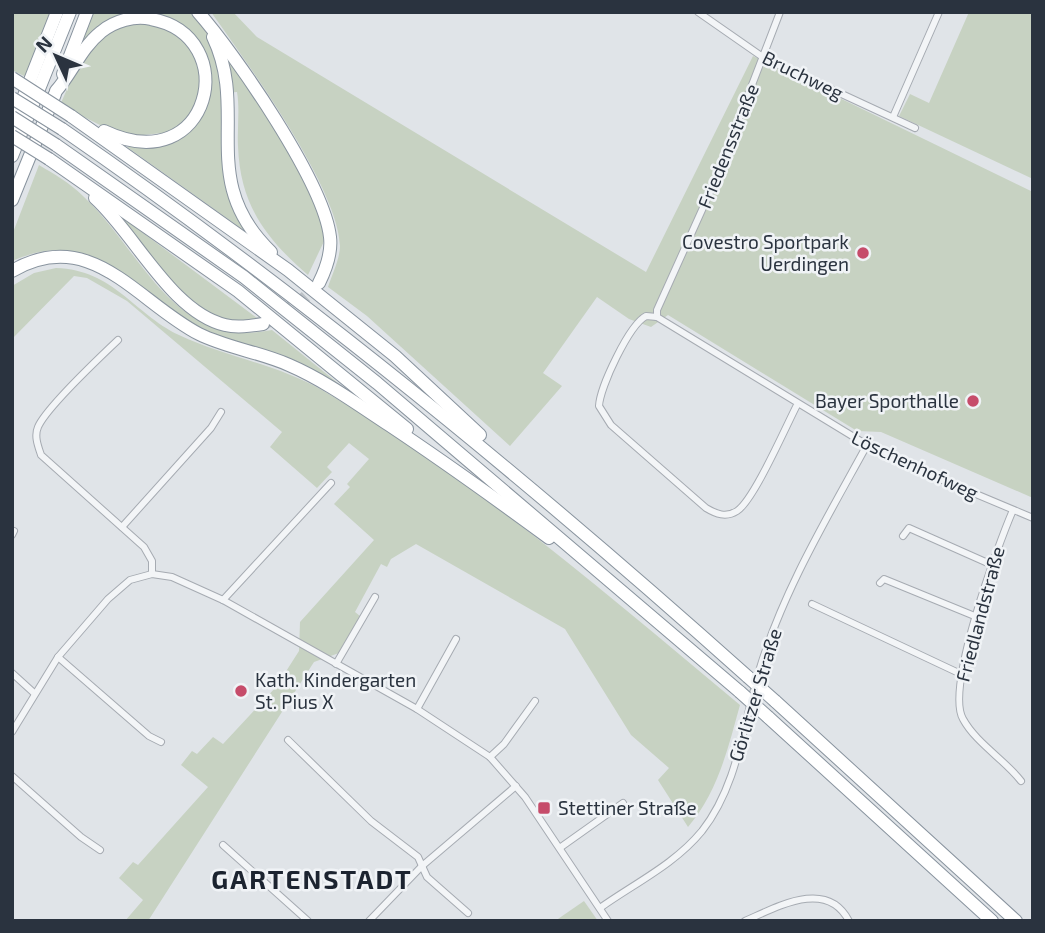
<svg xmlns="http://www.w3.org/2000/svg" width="1045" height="933" font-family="'Exo 2',sans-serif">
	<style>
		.green { fill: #c7d2c2 }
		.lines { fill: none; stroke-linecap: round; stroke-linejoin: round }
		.highway-tunnel { stroke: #bcc1c6; stroke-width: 12; stroke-dasharray: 12 6; stroke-linecap: butt }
		.street-casing { stroke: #a6abb2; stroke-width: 8 }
		.highway-casing { stroke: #88939e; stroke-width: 14 }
		.street { stroke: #f3f5f7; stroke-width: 6 }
		.highway { stroke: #fff; stroke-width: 12 }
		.highway-bridge-casing { stroke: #88939e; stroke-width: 14; stroke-linecap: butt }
		.highway-bridge { stroke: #fff; stroke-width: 12 }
		.poi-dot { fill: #c64c6a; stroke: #f0f3f6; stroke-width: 2.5 }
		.labels { text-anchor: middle; stroke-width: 5; stroke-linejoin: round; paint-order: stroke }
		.street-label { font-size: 19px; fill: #2a333f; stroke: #f0f3f6 }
		.poi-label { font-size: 19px; fill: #2a333f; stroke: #f0f3f6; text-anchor: end }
		.district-label { font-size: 26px; font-weight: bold; letter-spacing: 2px; fill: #1c2430; stroke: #f0f3f6 }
	</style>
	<rect width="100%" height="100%" fill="#e0e4e8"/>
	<g class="green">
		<path d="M12,12h38l-24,65 -14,-7z"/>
		<path d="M92,12h99l13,16 9,3 91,146 23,58 -19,40c-43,-37 -68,-71 -70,-129 -1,-18 2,-36 -1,-54l-11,1 -2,51 25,90 -122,-87 30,-2 16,-5 36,-60c-9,-14 -22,-47 -34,-57 -30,-23 -72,14 -97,30z"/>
		<path d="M211,12h22l24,25 389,235 107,-216 280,136v306l-152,-66 -24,-1 -189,-116 -17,12 -22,-8 -32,-22 -54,76 19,13 -52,60 -143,-130 -39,-29c4,-12 12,-29 12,-41 -2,-59 -93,-183 -129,-234z"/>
		<path d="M969,12h64v167l-134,-63 11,-22 19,9z"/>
		<path d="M144,21l38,16 17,26 2,30 -13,25 -16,14 -48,5 -64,-32c20,-44 32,-76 84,-84z"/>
		<path d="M39,165c15,9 31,18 44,31 60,56 90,154 189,134l72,58c-44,-17 -92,-32 -134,-53 -71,-35 -109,-113 -198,-74v-26z"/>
		<path d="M115,212l146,109c-16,1 -34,3 -49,-4 -38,-18 -72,-73 -97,-105z"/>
		<path d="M56,268c58,2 77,45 123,67 46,22 98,29 143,55 152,88 284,204 418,315 -12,43 -22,87 -52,122l-30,-47 11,-12 -38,-33 -66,-106 -149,-85 -25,15 -4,8 -6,-3 -26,48 5,4 -21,37 -25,9 -166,259h-23l18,-21 -24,-22 14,-16 5,3 70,-78 -27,-22 11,-14 5,3 16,-17 10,7 53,-57 23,-36 1,-29 74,-82 -40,-36 16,-17 -3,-3 22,-25 -20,-16 -22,24 5,5 -15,16 -47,-41 12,-15 -155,-131 -40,-23 -13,-2 -62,63v-53l22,-13z"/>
		<path d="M584,901l14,20h-43z"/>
	</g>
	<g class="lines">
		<path class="highway-tunnel" d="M266,323l36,-23 17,-16"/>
		<defs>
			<g id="street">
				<path d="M698,12l66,46 151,70"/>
				<path d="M893,117l46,-105"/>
				<path d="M657,317v-7l58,-129 65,-169"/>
				<path d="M118,340c-18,17 -72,68 -80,87 -4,9 0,19 3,28l103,92 8,14v13"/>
				<path d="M797,405c-11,21 -43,95 -60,106 -11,7 -21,3 -31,-3l-95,-83 -12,-19c1,-19 30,-81 47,-90l11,1 210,128 35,18 131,55"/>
				<path d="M1013,510c-15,35 -68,178 -50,209 13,24 42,41 58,62"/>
				<path d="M122,527l89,-99 10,-16"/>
				<path d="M12,535l2,-4"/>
				<path d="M903,536l6,-8 81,36"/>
				<path d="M880,583l4,-4 93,38"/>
				<path d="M223,600l108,-117"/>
				<path d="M812,604l151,71"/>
				<path d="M58,657l91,79 12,6"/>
				<path d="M336,664l39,-67"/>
				<path d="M12,673l22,20"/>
				<path d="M417,709l39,-70"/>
				<path d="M12,732l46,-75 50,-58 22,-19 22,-6 20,3 51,23 194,109 73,48 35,40 83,124"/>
				<path d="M288,740l83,81 47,36 9,20 41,36"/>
				<path d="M490,757l14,-13 31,-43"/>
				<path d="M12,776l69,61 19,13"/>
				<path d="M223,845l85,76"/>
				<path d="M561,847l62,-44"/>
				<path d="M600,908c35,-25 74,-43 102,-77 36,-46 41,-106 57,-160 24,-80 68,-153 108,-226"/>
				<path d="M369,921l53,-55 94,-80"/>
				<path d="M745,921c32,-14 82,-43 104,0"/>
			</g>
			<g id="highway">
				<path d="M198,12c38,43 126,171 132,225 2,16 -4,32 -11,46"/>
				<path d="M213,37c37,77 -17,143 58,215"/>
				<path d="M63,74l24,-62"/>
				<path d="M56,91c16,-18 25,-43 45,-59 13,-11 34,-17 50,-13 93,17 60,163 -47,112"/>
				<path d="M71,116l217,154 107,86 85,79"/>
				<path d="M12,126l45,-114"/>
				<path d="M62,129c241,166 467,352 686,548"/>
				<path d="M56,145l188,132 133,106 363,309"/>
				<path d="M12,156l58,-144"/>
				<path d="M49,159l189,132 169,138"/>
				<path d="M95,198c40,36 76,114 130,127 12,3 25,1 38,-1"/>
				<path d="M12,200l43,-106"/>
				<path d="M12,271c79,-46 125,31 187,63 28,14 61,18 90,31 35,15 68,39 100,60 54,36 107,74 160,113"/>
				<path d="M775,701l241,220"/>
				<path d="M768,717l224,204"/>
			</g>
		</defs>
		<use href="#street" class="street-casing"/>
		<use href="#highway" class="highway-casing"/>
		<use href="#street" class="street"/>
		<use href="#highway" class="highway"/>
		<defs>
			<g id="highway-bridge">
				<path d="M12,78l59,38"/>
				<path d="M12,98l50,31"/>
				<path d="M12,117l44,28"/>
				<path d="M12,136l37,23"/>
				<path d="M748,677l27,24"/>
				<path d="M740,692l28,25"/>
			</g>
		</defs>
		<use href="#highway-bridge" class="highway-bridge-casing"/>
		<use href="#highway-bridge" class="highway-bridge"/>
	</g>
	<g class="poi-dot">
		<circle cx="863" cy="253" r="7"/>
		<circle cx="973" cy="401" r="7"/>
		<circle cx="241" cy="691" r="7"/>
		<rect x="537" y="801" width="14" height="14" rx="3.5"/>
	</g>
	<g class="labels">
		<g class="street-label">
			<text transform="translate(803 75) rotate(26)" y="7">Bruchweg</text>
			<text transform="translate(728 146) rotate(-68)" y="7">Friedensstraße</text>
			<text transform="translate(915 465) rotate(25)" y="7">Löschenhofweg</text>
			<text transform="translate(980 614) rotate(-75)" y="7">Friedlandstraße</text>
			<text transform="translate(755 695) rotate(-73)" y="7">Görlitzer Straße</text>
		</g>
		<g class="poi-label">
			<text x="849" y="249">Covestro Sportpark<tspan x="849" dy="22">Uerdingen</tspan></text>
			<text x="959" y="408">Bayer Sporthalle</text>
			<text x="255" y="687" text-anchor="start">Kath. Kindergarten<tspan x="255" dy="22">St. Pius X</tspan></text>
			<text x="558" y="815" text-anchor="start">Stettiner Straße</text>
		</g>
		<g class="district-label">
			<text x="312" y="889">GARTENSTADT</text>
		</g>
	</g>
	<rect width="1045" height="933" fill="none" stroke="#2a333f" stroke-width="28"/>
	<g transform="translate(56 56) rotate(314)" stroke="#f0f3f6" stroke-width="5" paint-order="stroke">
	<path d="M0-5L12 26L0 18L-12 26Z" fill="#2a333f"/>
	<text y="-10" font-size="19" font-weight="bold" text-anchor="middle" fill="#2a333f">N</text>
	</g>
</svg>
